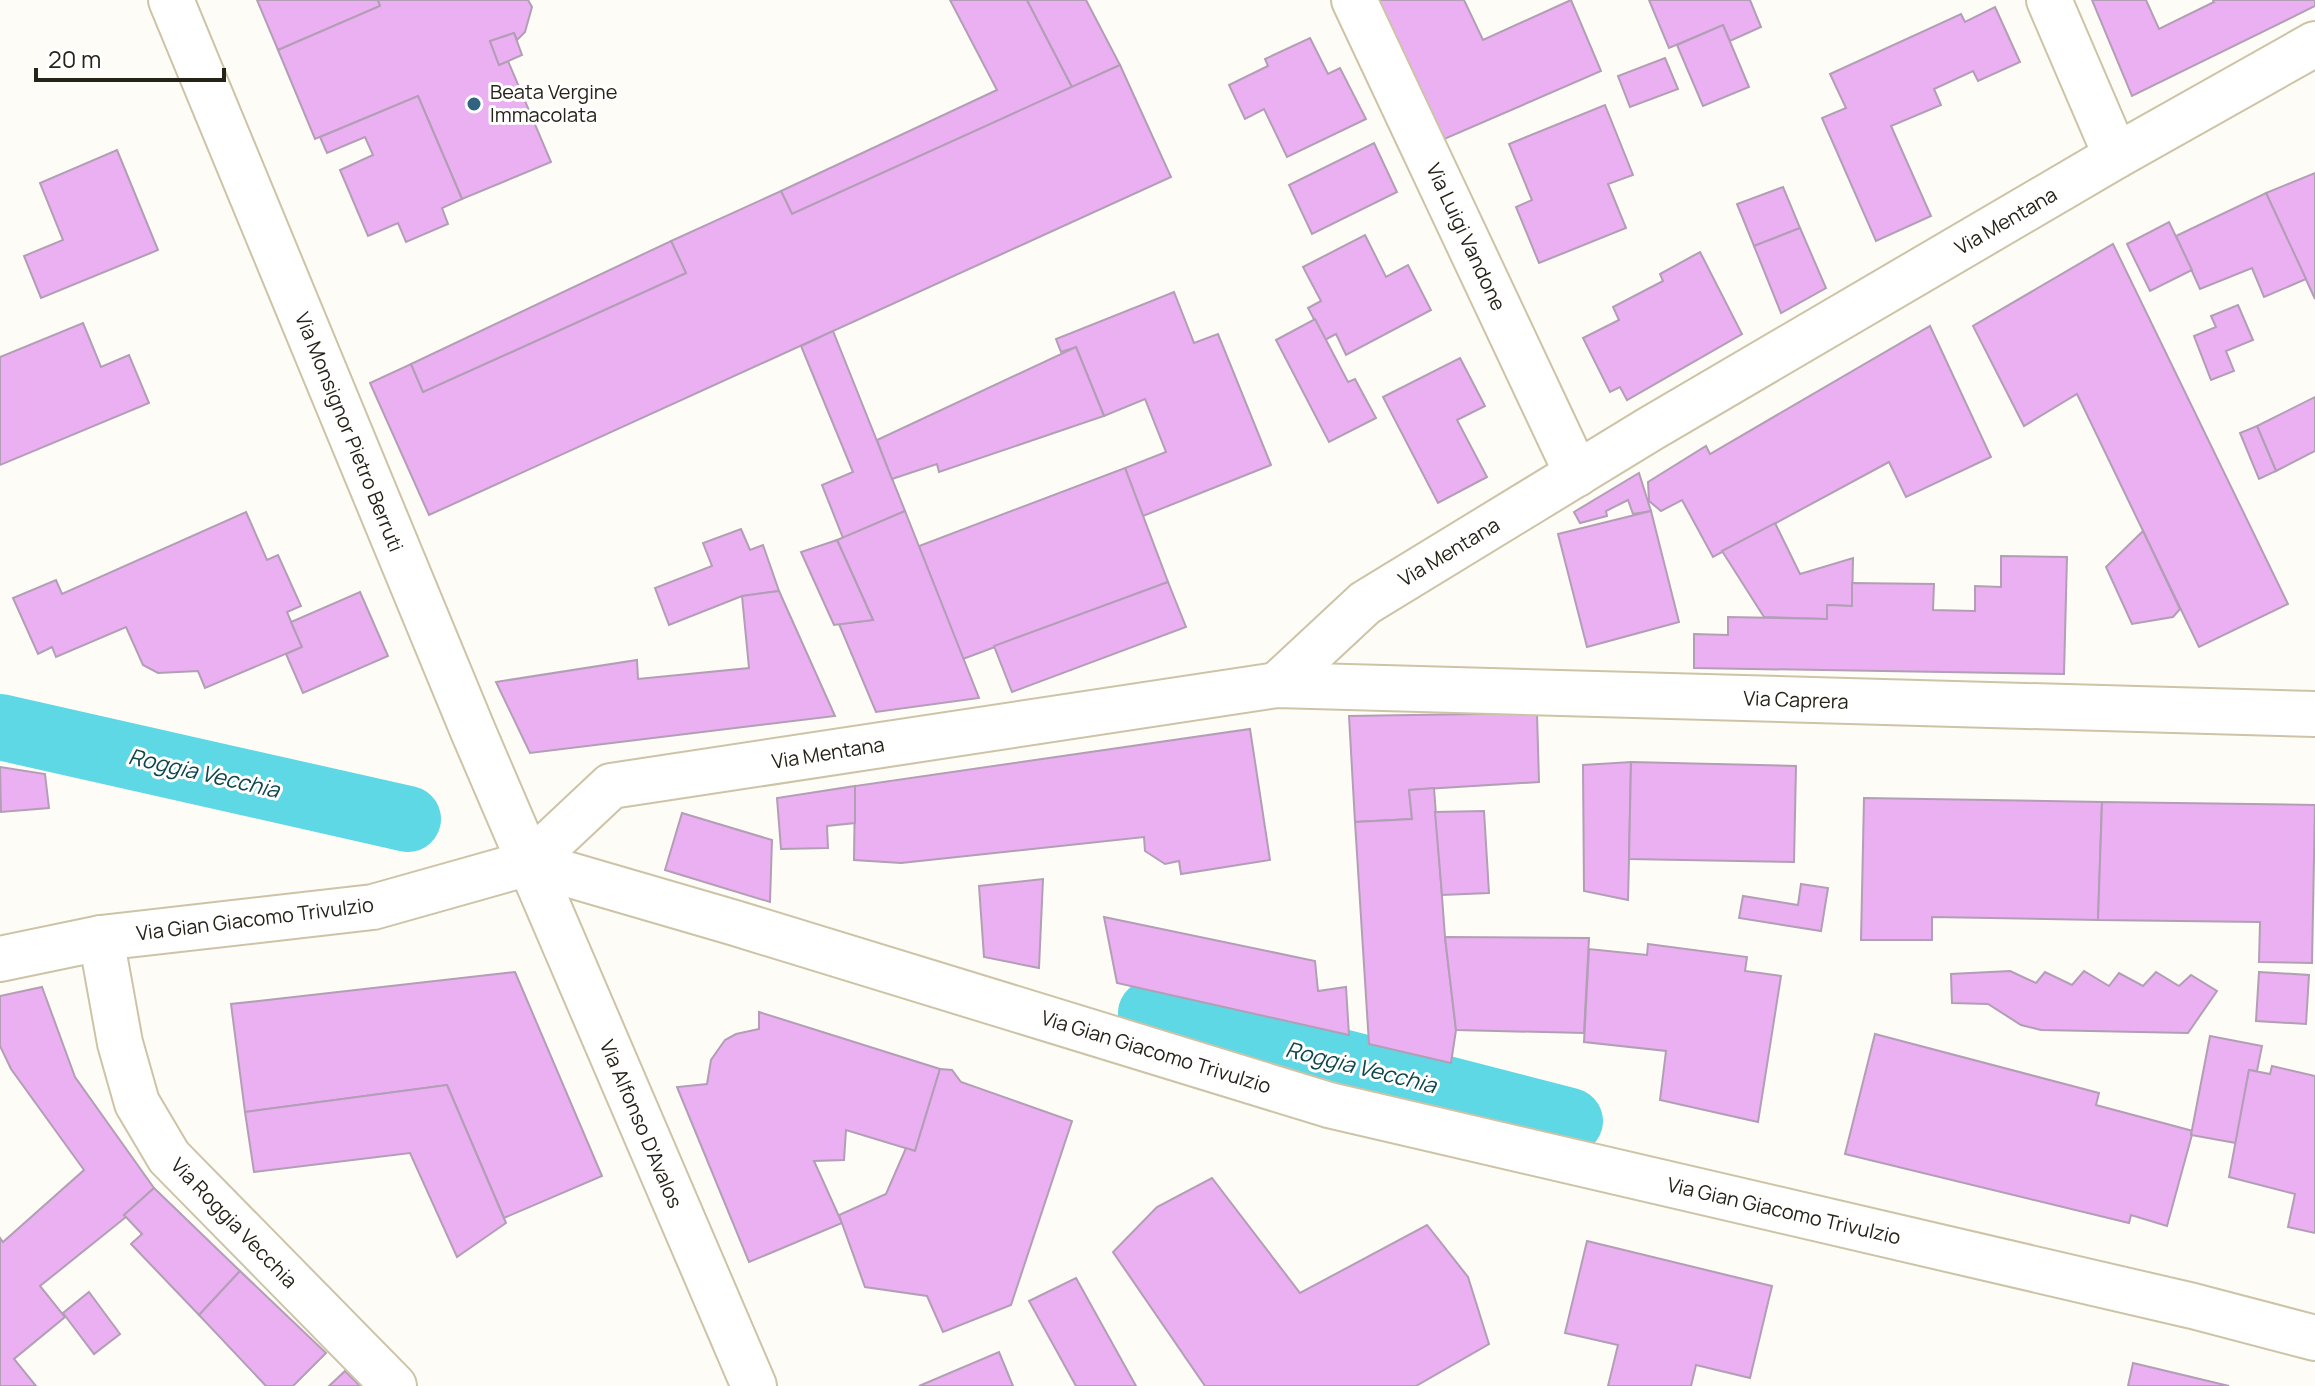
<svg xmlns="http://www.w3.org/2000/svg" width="2315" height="1386" font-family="Manrope,sans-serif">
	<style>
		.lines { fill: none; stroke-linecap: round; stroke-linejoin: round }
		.canal { stroke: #5ed8e5; stroke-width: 66 }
		.building { fill: #eab0f2; stroke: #b29eb5; stroke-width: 2 }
		.minor-casing { stroke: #cdc3a6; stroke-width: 48 }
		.minor { stroke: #fff; stroke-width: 44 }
		.poi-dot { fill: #316380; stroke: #fff; stroke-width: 3 }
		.labels { text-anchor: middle; stroke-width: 6; stroke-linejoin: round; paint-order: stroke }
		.poi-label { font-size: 20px; fill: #262318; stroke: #fff; text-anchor: start }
		.street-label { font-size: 20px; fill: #262318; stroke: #fff }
		.water-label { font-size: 22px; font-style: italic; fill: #0f464c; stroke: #fff }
	</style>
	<rect width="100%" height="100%" fill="#fefcf6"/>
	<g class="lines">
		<g class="canal">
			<path d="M0,727l408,92"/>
			<path d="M1151,1013l419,108"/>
		</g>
	</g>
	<g class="building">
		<path d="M257,0h121l2,6 -102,44z"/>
		<path d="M378,0h150l4,7 -7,25 -8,8 -3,-7 -24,8 9,24 9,-4 43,101 -89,37 -44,-103 -103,43 -37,-89 102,-44z"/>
		<path d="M950,0h77l45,87 -280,127 -11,-23 216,-101z"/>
		<path d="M1027,0h59l34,65 -48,22z"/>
		<path d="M1378,0h86l19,40 88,-40 30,71 -159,69z"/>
		<path d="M1649,0h101l11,27 -31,14 -7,-16 -54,23z"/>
		<path d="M2092,0h54l13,29 55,-27 -1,-2h102v6l-183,90z"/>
		<path d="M1995,7l25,55 -42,19 -5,-10 -39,18 7,16 -50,21 40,90 -55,25 -54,-123 24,-10 -16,-34 131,-60 4,8z"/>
		<path d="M1723,25l26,62 -46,19 -26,-61z"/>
		<path d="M514,33l8,22 -23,10 -9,-24z"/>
		<path d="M1310,38l18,36 12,-6 26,51 -79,38 -23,-48 -19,10 -16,-34 39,-19 -3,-7z"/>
		<path d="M1665,58l13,31 -48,18 -12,-31z"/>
		<path d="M1120,65l51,112 -742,338 -59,-132 41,-19 12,28 263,-119 -15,-32 110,-50 11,23z"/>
		<path d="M418,96l44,103 -20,9 6,16 -42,18 -8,-19 -30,13 -28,-66 33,-15 -8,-18 -38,16 -7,-16z"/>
		<path d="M1605,105l28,70 -25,9 18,44 -87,35 -23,-56 16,-7 -23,-56z"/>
		<path d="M1374,143l23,49 -85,42 -23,-49z"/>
		<path d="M117,150l41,100 -117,48 -17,-42 39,-16 -23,-57z"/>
		<path d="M2315,173v126l-49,-106z"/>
		<path d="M1783,187l17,41 -46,18 -17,-42z"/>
		<path d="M2266,193l40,86 -42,18 -12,-29 -52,21 -24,-53z"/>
		<path d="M2169,222l23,48 -42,21 -23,-47z"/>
		<path d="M1800,228l26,60 -45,25 -27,-67z"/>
		<path d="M1365,235l21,42 22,-12 23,45 -85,45 -10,-21 -11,6 -17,-32 13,-7 -18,-34z"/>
		<path d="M671,241l15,32 -263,119 -12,-28z"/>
		<path d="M2113,244l175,360 -89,43 -122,-253 -53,32 -51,-100z"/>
		<path d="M1700,252l42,82 -115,66 -7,-13 -10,5 -27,-54 36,-18 -6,-13 50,-26 -3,-7z"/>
		<path d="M1174,292l20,51 24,-9 53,131 -128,51 -18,-48 41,-16 -21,-53 -41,17 -28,-69 -15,5 -5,-13z"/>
		<path d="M2238,305l15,35 -27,11 8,20 -23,9 -17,-44 22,-9 -5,-11z"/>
		<path d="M1315,319l33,63 7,-3 21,39 -47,24 -53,-102z"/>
		<path d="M83,323l18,44 28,-12 20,48 -149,62v-108z"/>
		<path d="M1930,326l61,131 -85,40 -17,-35 -176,95 -31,-57 -21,11 -12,-10 -1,-19 58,-36 4,8z"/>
		<path d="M833,331l72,180 -62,27 -21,-53 31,-13 -52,-126z"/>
		<path d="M1076,347l28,69 -165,56 -2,-8 -45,15 -15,-39z"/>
		<path d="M1460,358l25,48 -28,14 30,57 -49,26 -55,-106z"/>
		<path d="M2315,397v54l-39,20 -19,-45z"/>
		<path d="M2257,426l19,45 -17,8 -19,-46z"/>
		<path d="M1125,468l43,114 -205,77 -44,-113z"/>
		<path d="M1639,473l12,38 -18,3 -5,-14 -22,11 1,5 -27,7 -6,-11z"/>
		<path d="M905,511l74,187 -103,14 -37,-88 34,-4 -36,-80z"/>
		<path d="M1651,511l28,111 -92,25 -29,-113z"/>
		<path d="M246,512l21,48 11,-5 23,51 -14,6 15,35 -97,41 -7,-17 -40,2 -15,-8 -17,-38 -70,30 -4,-10 -14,7 -25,-56 43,-18 6,14z"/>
		<path d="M1775,523l25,51 53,-16 -1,48 -25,-1v14l-63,-2 -42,-66z"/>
		<path d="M741,529l9,21 13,-5 16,46 -37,5 -73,29 -14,-37 57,-22 -9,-23z"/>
		<path d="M2143,531l37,78 -7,8 -41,7 -26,-57z"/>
		<path d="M837,540l36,80 -39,5 -33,-73z"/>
		<path d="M2001,556l66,1 -3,117 -370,-6v-34l34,1v-18l99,2v-14l25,1v-23l82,1 -1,26 42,1v-25l26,1z"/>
		<path d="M1168,582l18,45 -174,65 -18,-46z"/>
		<path d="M779,591l56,125 -305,37 -34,-71 141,-22 1,19 111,-11 -7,-72z"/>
		<path d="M360,592l28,64 -85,37 -17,-39 16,-7 -11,-25z"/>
		<path d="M1537,713l2,69 -130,8 3,29 -57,3 -6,-106z"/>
		<path d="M1250,729l20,131 -89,14 -2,-13 -14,3 -20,-13 -1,-14 -243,26 -47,-3 1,-74z"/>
		<path d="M1631,762l-2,97 -1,41 -44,-9 -1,-126z"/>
		<path d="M1631,762l165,4 -2,96 -165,-3z"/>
		<path d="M0,767l45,7 4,34 -48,4z"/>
		<path d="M855,786v37l-28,3 1,22 -47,1 -4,-51z"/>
		<path d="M1434,788l11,149 11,93 -5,33 -82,-19 -14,-222 57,-3 -3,-29z"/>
		<path d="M1864,798l238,4 -4,118 -166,-3v23h-71z"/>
		<path d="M2102,802l213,3 -3,158 -53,-1 1,-40 -162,-2z"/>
		<path d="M1484,811l5,82 -47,2 -7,-83z"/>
		<path d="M682,813l90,27 -2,62 -105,-32z"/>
		<path d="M1043,879l-4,89 -55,-11 -5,-71z"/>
		<path d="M1801,884l27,4 -7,43 -82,-13 4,-22 55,9z"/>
		<path d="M1104,917l211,44 3,30 28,-4 3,48 -232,-52z"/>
		<path d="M1445,937l144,1 -5,95 -128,-3z"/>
		<path d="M1648,944l99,13 -2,14 36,5 -23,146 -98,-22 6,-49 -82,-9 5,-93 58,6z"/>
		<path d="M2010,971l26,12 9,-11 27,13 12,-14 25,15 10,-13 24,13 13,-14 23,14 12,-11 26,16 -29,42 -147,-3 -20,-5 -33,-21 -36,-1 -1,-29z"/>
		<path d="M515,972l87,204 -98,42 -57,-133 -202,27 -14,-108z"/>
		<path d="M2259,972l50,3 -3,49 -50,-3z"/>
		<path d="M42,987l33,90 79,111 -30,27 2,2 -86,69 25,31 -51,42 22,27h-36v-148l3,4 81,-72 -73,-101 -11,-23v-50z"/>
		<path d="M759,1012l181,57 -25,82 -69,-21 -2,30 -30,1 28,62 -93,39 -72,-175 30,-3 4,-24 14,-20 11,-6 23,-5z"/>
		<path d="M1875,1034l224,59 -3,12 97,26 -26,95 -36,-11 -2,8 -284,-69z"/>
		<path d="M2210,1036l52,10 -5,25 -8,-1 -13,73 -45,-8z"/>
		<path d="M2272,1066l43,10v157l-27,-6 7,-33 -66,-17 20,-107 21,4z"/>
		<path d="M940,1069l12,1 9,12 111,39 -61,184 -68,27 -16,-36 -62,-9 -26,-72 47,-21 20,-46 9,3z"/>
		<path d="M447,1085l59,138 -49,34 -47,-104 -156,19 -9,-60z"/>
		<path d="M1212,1178l88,115 127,-68 41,52 21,67 -73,42h-211l-92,-134 44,-45z"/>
		<path d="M154,1188l86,83 -41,44 -68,-71 11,-10 -18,-19z"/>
		<path d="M1587,1241l185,45 -22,92 -54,-13 -5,21h-83l10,-41 -53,-12z"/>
		<path d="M240,1271l86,82 -33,33h-27l-67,-71z"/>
		<path d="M1076,1278l60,108h-60l-47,-85z"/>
		<path d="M89,1292l31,42 -26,20 -31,-41z"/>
		<path d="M999,1352l14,34h-94z"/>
		<path d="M2133,1363l46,11 50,12h-101z"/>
		<path d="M345,1371l15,15h-31z"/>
	</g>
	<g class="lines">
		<defs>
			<g id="minor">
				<path d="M171,0l302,731 281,655"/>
				<path d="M1354,0l223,474"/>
				<path d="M2049,0l67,156"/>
				<path d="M1277,685l88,-82 285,-174 466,-273 199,-112"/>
				<path d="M529,863l82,-77 666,-101 1038,29"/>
				<path d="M101,938l19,105 17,60 32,54 225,229"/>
				<path d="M0,959l101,-21 272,-31 156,-44 206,60 594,182 864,201 122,32"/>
			</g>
		</defs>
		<use href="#minor" class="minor-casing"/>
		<use href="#minor" class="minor"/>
	</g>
	<circle class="poi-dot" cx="474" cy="104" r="8"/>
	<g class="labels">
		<g class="poi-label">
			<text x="490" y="99">Beata Vergine<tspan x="490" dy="23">Immacolata</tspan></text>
		</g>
		<g class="street-label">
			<text transform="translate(2006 221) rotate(-30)" y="7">Via Mentana</text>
			<text transform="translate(1466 237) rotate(65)" y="7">Via Luigi Vandone</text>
			<text transform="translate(349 432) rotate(68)" y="7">Via Monsignor Pietro Berruti</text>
			<text transform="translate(1449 552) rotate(-31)" y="7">Via Mentana</text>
			<text transform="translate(1796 700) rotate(2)" y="7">Via Caprera</text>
			<text transform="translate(828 753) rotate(-9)" y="7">Via Mentana</text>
			<text transform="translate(255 919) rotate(-7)" y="7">Via Gian Giacomo Trivulzio</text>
			<text transform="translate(1156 1052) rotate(17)" y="7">Via Gian Giacomo Trivulzio</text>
			<text transform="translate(641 1124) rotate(67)" y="7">Via Alfonso D'Avalos</text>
			<text transform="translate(1784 1211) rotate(13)" y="7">Via Gian Giacomo Trivulzio</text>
			<text transform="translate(234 1223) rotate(46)" y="7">Via Roggia Vecchia</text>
		</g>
		<g class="water-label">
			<text transform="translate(204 773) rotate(13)" y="8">Roggia Vecchia</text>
			<text transform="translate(1361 1067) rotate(14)" y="8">Roggia Vecchia</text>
		</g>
	</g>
	<path d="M36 68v12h188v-12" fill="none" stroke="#262318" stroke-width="4"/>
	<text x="48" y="68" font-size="24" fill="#262318" stroke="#ffffff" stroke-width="6" paint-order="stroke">20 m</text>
</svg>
